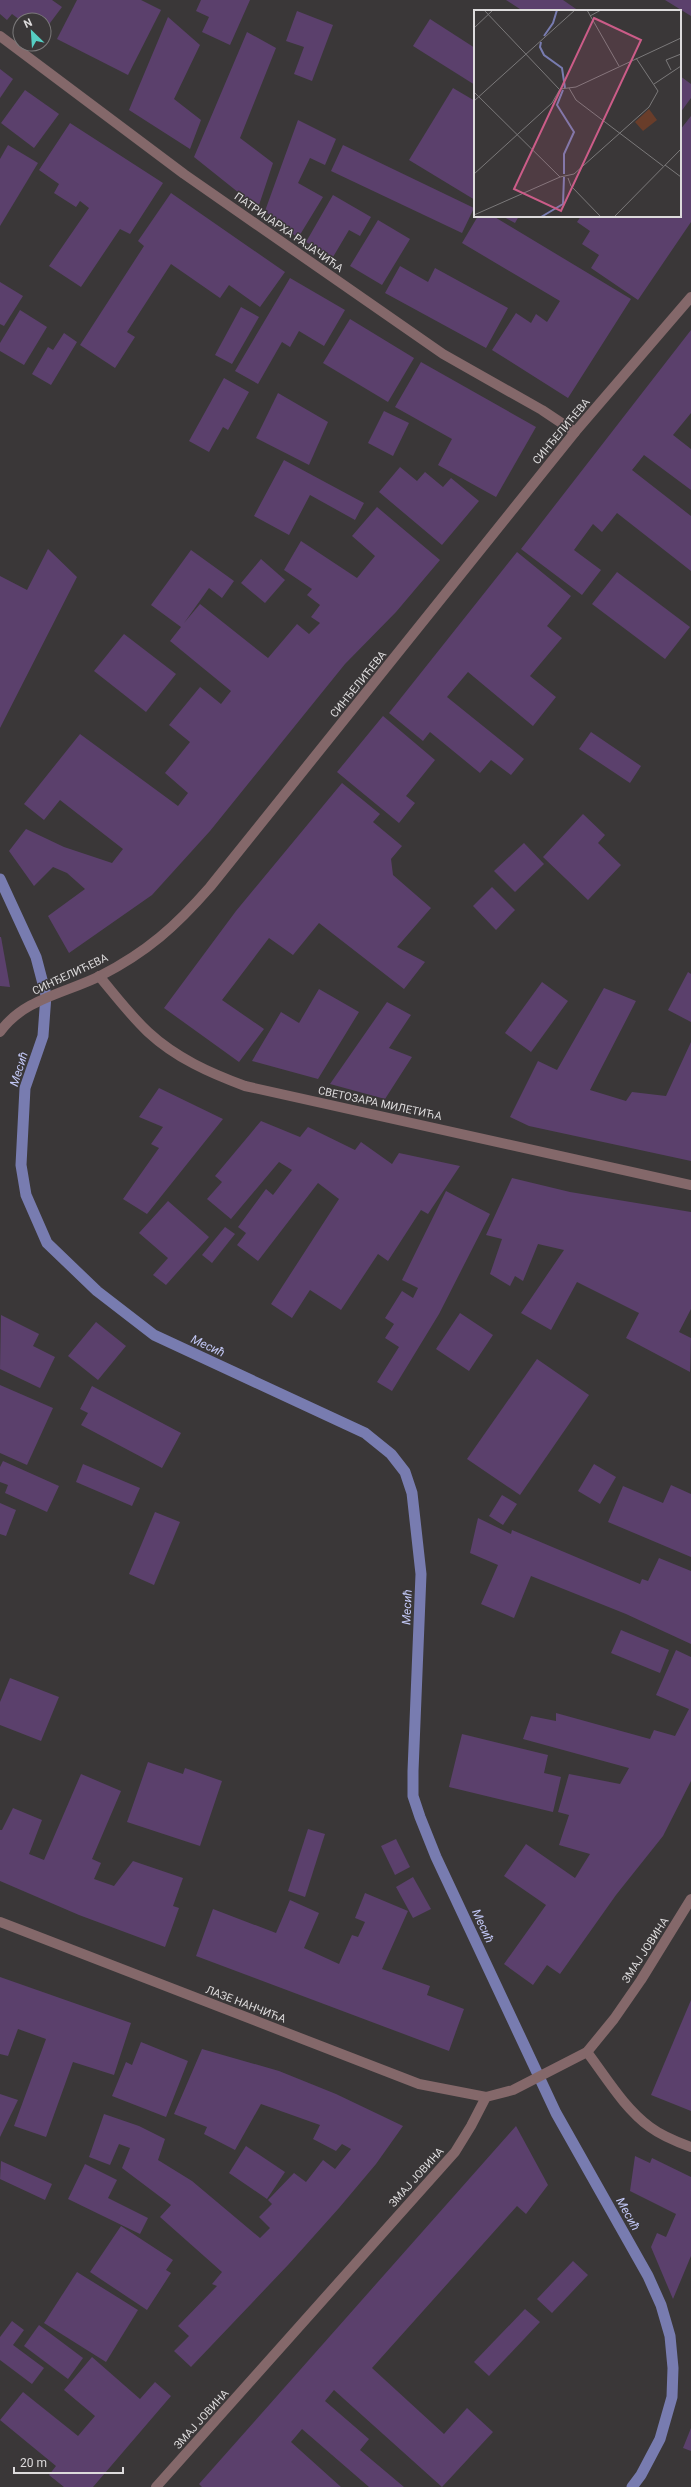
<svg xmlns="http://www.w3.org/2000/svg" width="691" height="2487" font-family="Roboto,sans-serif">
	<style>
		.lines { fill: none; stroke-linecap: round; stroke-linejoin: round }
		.stream { stroke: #787cb0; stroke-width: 11 }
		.building { fill: #5b406c }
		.minor { stroke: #84686a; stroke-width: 10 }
		.labels { text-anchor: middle; stroke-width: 3; stroke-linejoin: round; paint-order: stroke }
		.street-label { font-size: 11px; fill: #dddbdc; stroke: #3a3738 }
		.water-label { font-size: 12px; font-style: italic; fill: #c2c7f5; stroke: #3a3738 }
		.inset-river { fill: none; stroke: #787cb0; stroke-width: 2 }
		.inset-road { fill: none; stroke: #7b797a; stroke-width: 1 }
		.view { fill: #cb5c88; fill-opacity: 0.15; stroke: #cb5c88; stroke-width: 2 }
		.inset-edge { fill: none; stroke: #dddbdc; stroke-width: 2 }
	</style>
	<rect width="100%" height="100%" fill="#3a3738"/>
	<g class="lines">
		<path class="stream" d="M0,879l36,78 10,38 -3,41 -18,52 -4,77 5,30 21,48 50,48 57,44 211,98 26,21 14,18 7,21 9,81 -8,197v25l7,21 16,40 120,256 92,163 13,29 9,31 3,32 -1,29 -12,42 -19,36 -9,12"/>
	</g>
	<g class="building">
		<path d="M0,0h52l10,7 -18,24v-11h-24l-8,-6 -5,6 -7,-6z"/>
		<path d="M77,0h64l20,10 -33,65 -71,-36z"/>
		<path d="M201,0h49l-20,45 -28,-13 7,-15 -13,-6z"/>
		<path d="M506,0h57l16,11h-56z"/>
		<path d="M665,0h26v16z"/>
		<path d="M297,11l36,14 -21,56 -18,-7 10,-27 -18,-6z"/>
		<path d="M168,17l32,28 -26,54 27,21 -11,29 -61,-39z"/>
		<path d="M430,19l45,29v37l-62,-39z"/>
		<path d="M247,32l29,16 -36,90 33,25 -15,45 -64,-51z"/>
		<path d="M0,69l13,10 -13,19z"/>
		<path d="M680,76l11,8v14l-11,15z"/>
		<path d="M453,88l22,13v99l-66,-40z"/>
		<path d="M25,90l34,24 -25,34 -33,-25z"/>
		<path d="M691,116v106l-53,78 -47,-32 8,-13 -17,-11 8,-13 -13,-9 4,-6h99v-86z"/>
		<path d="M298,120l38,19 -11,26 -15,-7 -12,25 25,14 -25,41 -33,-27z"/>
		<path d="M70,123l93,60 -33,51 -10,-5 -39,58 -32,-21 40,-58 -9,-7 -4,6 -22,-14 5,-9 -20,-14z"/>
		<path d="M8,145l30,18 -38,63v-67z"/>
		<path d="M343,145l131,63 -12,25 -131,-62z"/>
		<path d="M171,193l114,79 -25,35 -31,-22 -9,13 -49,-34 -44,68 8,5 -20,31 -35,-23 64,-99 -6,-5z"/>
		<path d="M333,195l38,22 -11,19 -11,-6 -16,27 -27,-15z"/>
		<path d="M478,216h15l138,83 -63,99 -76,-48 24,-37 15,10 5,-9 11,8 13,-21 -98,-58z"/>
		<path d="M502,216h17l-4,7z"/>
		<path d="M378,220l32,19 -28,46 -32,-19z"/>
		<path d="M400,266l28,16 7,-14 73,40 -22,40 -101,-55z"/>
		<path d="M290,278l55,32 -21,36 -25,-15 -9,16 -8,-5 -24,42 -23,-13z"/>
		<path d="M0,282l23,14 -19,30 -4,-2z"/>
		<path d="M241,307l18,10 -27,47 -17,-9z"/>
		<path d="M20,310l27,17 -23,38 -24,-14v-8z"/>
		<path d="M350,319l64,39 -26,44 -65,-39z"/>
		<path d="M691,330v83l-18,22 18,14v41l-47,-35 -12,15 59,46v55l-74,-58 -15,19 -9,-8 -19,26 27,20 -19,25 -61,-46z"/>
		<path d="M64,333l13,9 -26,43 -19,-11 16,-27 5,3z"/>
		<path d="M421,362l115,65 -40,70 -58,-32 14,-26 -57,-32z"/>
		<path d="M224,378l25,14 -21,38 -5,-3 -14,25 -20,-11z"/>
		<path d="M278,393l50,29 -19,43 -53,-27z"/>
		<path d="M384,411l25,12 -16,33 -25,-13z"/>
		<path d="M284,460l80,43 -9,17 -45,-25 -21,40 -35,-19z"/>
		<path d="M400,467l17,14 8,-9 18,15 8,-9 28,23 -37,44 -63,-53z"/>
		<path d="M377,507l63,53 -44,52 -51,52 -135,167 -58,64 -83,58 -21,-37 37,-27 -18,-16 -14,-6 -19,19 -25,-35 17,-22 38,18 48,16 11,-14 -63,-49 -16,20 -20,-16 56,-70 98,72 10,-13 -23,-20 25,-31 -21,-17 31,-38 21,17 10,-13 -61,-50 11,-14 -30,-22 40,-55 43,31 -12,17 -13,-10 -25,35 16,-19 68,54 29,-34 12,10 11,-11 -9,-6 9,-12 -13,-10 5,-6 -28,-19 17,-29 56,37 18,-22 -23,-20z"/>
		<path d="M48,549l29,28 -77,151v-152l27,14z"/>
		<path d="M517,552l54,44 -24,30 15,12 -32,38 26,21 -23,29 -65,-54 -21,25 77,62 -13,16 -20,-15 -11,13 -50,-41 -7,9 -34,-28z"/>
		<path d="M261,559l24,21 -20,23 -24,-20z"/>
		<path d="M617,572l73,55 -25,32 -73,-55z"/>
		<path d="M124,634l52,40 -30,38 -52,-41z"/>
		<path d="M383,716l52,44 -29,36 9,7 -16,20 -62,-51z"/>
		<path d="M591,732l50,34 -11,17 -51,-34z"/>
		<path d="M342,783l38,31 -7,8 29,24 -11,13 2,16 38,33 -34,39 28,15 -21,27 -85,-66 -26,32 -24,-17 -47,62 42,29 -25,33 -75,-54 72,-97z"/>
		<path d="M583,814l22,21 -7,8 23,22 -33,35 -45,-43z"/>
		<path d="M524,843l20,21 -29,28 -21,-21z"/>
		<path d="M492,887l23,23 -19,20 -23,-24z"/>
		<path d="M0,937h1l9,50 -10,-1z"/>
		<path d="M688,972l3,2v48l-23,-12z"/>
		<path d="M542,982l26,19 -37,51 -26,-19z"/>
		<path d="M604,988l32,13 -46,89 36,11 6,-9 34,4 25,-54v119l-162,-35 -19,-9 28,-56 19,9z"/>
		<path d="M319,989l40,23 -41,67 -66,-18 29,-49 18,11z"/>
		<path d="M387,1002l24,13 -22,33 23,9 -27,42 -55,-15z"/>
		<path d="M159,1088l64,31 -76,95 -24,-15 36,-51 -8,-4 12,-17 -24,-10z"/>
		<path d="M261,1121l39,16 8,-10 47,23 6,-8 31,22 7,-11 61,13 -32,48 -7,-4 -33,51 -10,-7 -37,56 -31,-20 -18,28 -21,-14 68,-105 -21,-16 -60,78 -21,-16 9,-12 -8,-6 28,-38 7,6 19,-25 -13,-8 -48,57 -24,-20 15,-17 -7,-6z"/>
		<path d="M512,1178l58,14 121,20v97l-12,23 12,6 -1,34 -64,-34 13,-25 -62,-31 -26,48 -30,-17 43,-63 -26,-6 -15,37 -8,-5 -5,10 -20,-12 12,-35 -16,-4z"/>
		<path d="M446,1191l44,23 -51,100 -47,77 -15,-9 22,-35 -14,-9 9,-14 -9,-6 17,-27 11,7 5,-10 -16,-8z"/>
		<path d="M168,1201l41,36 -43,48 -13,-10 15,-17 -29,-25z"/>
		<path d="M225,1227l10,7 -23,29 -10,-8z"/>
		<path d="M460,1313l33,22 -24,36 -33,-22z"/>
		<path d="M1,1315l38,19 -6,12 22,11 -15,31 -40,-19z"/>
		<path d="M96,1322l30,24 -28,34 -30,-24z"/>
		<path d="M537,1359l52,36 -69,100 -53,-36z"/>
		<path d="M0,1385l53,23 -26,57 -27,-12z"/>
		<path d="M92,1386l89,47 -19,35 -81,-43 7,-12 -8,-4z"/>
		<path d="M3,1461l56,25 -12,26 -42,-19 3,-8 -8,-3v-15z"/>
		<path d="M83,1464l57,24 -8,18 -56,-24z"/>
		<path d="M594,1464l22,13 -16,27 -22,-13z"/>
		<path d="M671,1485l20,9v63l-83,-35 15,-36 40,17z"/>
		<path d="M502,1495l15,9 -14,21 -14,-9z"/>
		<path d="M0,1503l16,7 -10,26 -6,-2z"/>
		<path d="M155,1512l25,10 -26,63 -25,-11z"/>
		<path d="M478,1518l33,16 1,-4 128,54 2,-5 6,2 11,-23 32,13v73l-65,-30 -95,-38 -17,42 -33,-14 17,-39 -28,-12z"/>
		<path d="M621,1630l48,20 -9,23 -49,-20z"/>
		<path d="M676,1650l15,7v124l-28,55 -47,59 -56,79 -13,-9 -14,20 -29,-21 42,-59 -42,-29 22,-32 49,34 15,-24 -31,-9 10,-30 -11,-3 11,-38 51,10 9,-16 -106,-29 8,-23 25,5v-8l94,26 4,-9 21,6 14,-27 -33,-14z"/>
		<path d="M10,1678l49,19 -18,44 -41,-16v-23z"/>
		<path d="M462,1734l86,21 -4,18 17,4 -8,35 -104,-25z"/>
		<path d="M148,1762l35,12 2,-6 37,13 -22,65 -73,-24z"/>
		<path d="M81,1774l40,17 -29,68 9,4 -7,16 20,7 19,-25 50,17 -10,28 6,2 -14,39 -86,-32 -79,-34v-51h2l11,-22 29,12 -13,34 15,6z"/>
		<path d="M308,1829l17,5 -20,63 -17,-6z"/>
		<path d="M396,1839l14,28 -15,8 -14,-29z"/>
		<path d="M413,1877l18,32 -18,9 -17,-31z"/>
		<path d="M365,1893l43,18 -26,58 48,17 -3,9 37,14 -15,42 -253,-95 17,-47 63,24 14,-33 29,13 -15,35 35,16 13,-29 6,2 7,-15 -10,-4z"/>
		<path d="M0,1977l131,46 -17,52 -41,-13 -27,75 -32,-11 32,-87 -28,-10 -10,27 -8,-2z"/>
		<path d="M691,2000v111l-40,-16z"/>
		<path d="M141,2042l47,19 -22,56 -54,-21 14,-34 6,3z"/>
		<path d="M202,2049l77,22 57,23 67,32 -27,38 -37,44 -51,57 -97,102 -17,-16 15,-15 -11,-10 39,-40 -5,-2 10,-12 -62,-55 11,-12 -49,-37 8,-20 -11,-4 -9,21 -21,-8 15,-43 35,12 26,13 -7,21 34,21 68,57 10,-10 -11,-11 13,-13 -4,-4 26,-27 12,9 17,-22 12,9 16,-20 -9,-5 -6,7 -23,-12 7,-14 -59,-21 -26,46 -31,-16 3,-7 -33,-13z"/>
		<path d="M0,2094l18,6 -18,37z"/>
		<path d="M516,2126l32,59 -22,29 -9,-8 -145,162 72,66 23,-26 26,24 -51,55 -108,-97 -9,11 44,38 -9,11 44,37h-35l-67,-58 -11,13 50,45h-139l-3,-3z"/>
		<path d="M246,2146l39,26 -18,27 -38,-26z"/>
		<path d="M635,2156l15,7 2,-5 39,19v79l-18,43 -22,-52 6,-14 9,4 10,-23 -46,-23z"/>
		<path d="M1,2161l51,23 -7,16 -45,-21z"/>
		<path d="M85,2164l32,16 -9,18 40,20 -8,16 -72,-35z"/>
		<path d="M121,2226l52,34 -7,10 5,3 -24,37 -57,-38z"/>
		<path d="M573,2261l15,14 -36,38 -15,-14z"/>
		<path d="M77,2272l61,38 -32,52 -62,-39z"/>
		<path d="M525,2309l15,13 -51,54 -15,-14z"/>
		<path d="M12,2321l12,9 -11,15 31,23 -12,16 -32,-24v-23z"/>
		<path d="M39,2325l44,33 -15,21 -44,-33z"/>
		<path d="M92,2357l48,42 15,-17 16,14 -78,91h-29l-15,-12 7,-9 -56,-46 23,-28 55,44 17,-20 -31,-26z"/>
		<path d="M691,2428v23l-8,-3z"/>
	</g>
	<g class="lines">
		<g class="minor">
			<path d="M0,36l184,138 259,180 99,56 33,22"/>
			<path d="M99,976c16,19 31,39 49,56 28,26 62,41 97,54l446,99"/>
			<path d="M0,1032c23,-33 66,-39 100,-56 47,-24 76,-50 110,-89l365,-455 116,-135"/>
			<path d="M0,1922l419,162 67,13"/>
			<path d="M587,2052c19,25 37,56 63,75 12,9 27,15 41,20"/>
			<path d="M156,2487l299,-335 16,-26 15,-29 27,-7 74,-38 27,-33 27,-39 50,-81"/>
		</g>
	</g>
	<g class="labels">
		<g class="street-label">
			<text transform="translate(289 232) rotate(35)" y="4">ПАТРИЈАРХА РАЈАЧИЋА</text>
			<text transform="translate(561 431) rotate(-50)" y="4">СИНЂЕЛИЋЕВА</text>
			<text transform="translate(358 684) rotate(-51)" y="4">СИНЂЕЛИЋЕВА</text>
			<text transform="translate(70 974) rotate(-25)" y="4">СИНЂЕЛИЋЕВА</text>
			<text transform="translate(380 1103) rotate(12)" y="4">СВЕТОЗАРА МИЛЕТИЋА</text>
			<text transform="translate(645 1950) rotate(-57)" y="4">ЗМАЈ ЈОВИНА</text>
			<text transform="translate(246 2004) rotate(21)" y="4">ЛАЗЕ НАНЧИЋА</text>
			<text transform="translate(416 2177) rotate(-48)" y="4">ЗМАЈ ЈОВИНА</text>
			<text transform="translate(201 2419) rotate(-48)" y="4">ЗМАЈ ЈОВИНА</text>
		</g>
		<g class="water-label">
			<text transform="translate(19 1069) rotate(-73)" y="4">Месић</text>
			<text transform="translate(208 1346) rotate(25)" y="4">Месић</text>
			<text transform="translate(407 1607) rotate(-88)" y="4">Месић</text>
			<text transform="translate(483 1926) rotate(65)" y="4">Месић</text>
			<text transform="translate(628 2214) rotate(61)" y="4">Месић</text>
		</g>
	</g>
	<g transform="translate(474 10)">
		<rect width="207" height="207" fill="#3a3738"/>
		<path d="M175,99l8,11 -14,11 -8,-9z" fill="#693d2a"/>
		<path class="inset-river" d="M70,26l9,-13 4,-13M67,32l-1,5 4,8 18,13 3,20M89,80l-6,15 17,27 -10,22v20M67,207l22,-13 1,-27"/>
		<path class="inset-road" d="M10,0l75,79M113,0l32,56M116,6l11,-6M0,18l19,-18M197,60l-5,-10 15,-6M180,74l27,-18M95,78l7,12 87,66M0,82l86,85M0,91l101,-91M191,155l16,12M0,164l78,-71 8,-14 16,-2 105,-49M94,168l3,8 30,31M0,205l86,-38 14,-3 75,-67 9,-16 -22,-33M140,207l67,-68"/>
		<path class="view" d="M120,8l47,22 -80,171 -47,-22z"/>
		<rect width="207" height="207" class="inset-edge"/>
	</g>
	<g transform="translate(32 32) rotate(335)"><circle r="19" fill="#3a3738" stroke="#7b797a"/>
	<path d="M0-3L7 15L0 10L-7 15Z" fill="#56cec3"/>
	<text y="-6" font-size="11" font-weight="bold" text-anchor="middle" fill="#dddbdc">N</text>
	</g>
	<path d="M14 2467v6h109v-6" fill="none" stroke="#dddbdc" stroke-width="2"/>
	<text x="20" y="2467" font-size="12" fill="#dddbdc" stroke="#3a3738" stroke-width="3" paint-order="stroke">20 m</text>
</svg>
